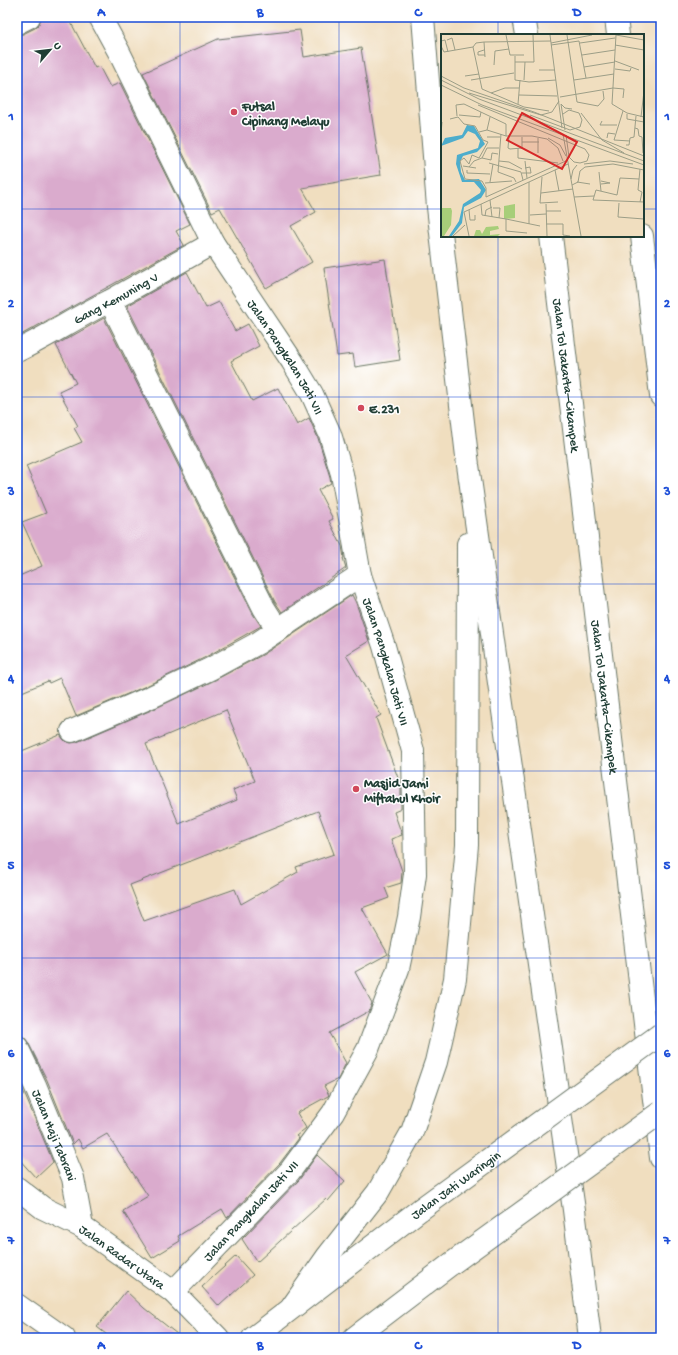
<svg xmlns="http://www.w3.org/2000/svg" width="678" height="1355" font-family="'Gochi Hand',sans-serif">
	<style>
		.building { fill: #daabcd; fill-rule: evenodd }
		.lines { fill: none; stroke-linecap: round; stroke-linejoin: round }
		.street-casing { stroke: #687565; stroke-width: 24 }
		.primary-casing { stroke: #687565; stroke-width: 24 }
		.highway-casing { stroke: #687565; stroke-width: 24 }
		.street { stroke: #fff; stroke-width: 22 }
		.primary { stroke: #fff; stroke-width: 22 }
		.highway { stroke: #fff; stroke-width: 22 }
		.primary-bridge-casing { stroke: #687565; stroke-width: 24; stroke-linecap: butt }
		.primary-bridge { stroke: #fff; stroke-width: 22 }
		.grid { fill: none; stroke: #1d4ed8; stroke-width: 1; stroke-opacity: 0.55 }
		.poi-dot { fill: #d1495b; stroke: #fff; stroke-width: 1.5 }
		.labels { text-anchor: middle; stroke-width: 3; stroke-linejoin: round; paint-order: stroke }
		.poi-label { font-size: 13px; font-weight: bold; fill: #1f3d34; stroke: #fff; text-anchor: start }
		.street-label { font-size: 13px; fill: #1f3d34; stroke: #fff }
		.inset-road { fill: none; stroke: #9c9e87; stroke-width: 1 }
		.view { fill: #d62828; fill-opacity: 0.15; stroke: #d62828; stroke-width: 2 }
		.inset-edge { fill: none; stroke: #1f3d34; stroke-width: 2 }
		.neatline { fill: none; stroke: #1d4ed8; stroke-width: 1.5 }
		.grid-label { font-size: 13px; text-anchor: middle; font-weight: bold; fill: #1d4ed8 }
	</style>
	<rect width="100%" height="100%" fill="#fff"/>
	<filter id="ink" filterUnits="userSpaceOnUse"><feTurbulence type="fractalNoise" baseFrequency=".025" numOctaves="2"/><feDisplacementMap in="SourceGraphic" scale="8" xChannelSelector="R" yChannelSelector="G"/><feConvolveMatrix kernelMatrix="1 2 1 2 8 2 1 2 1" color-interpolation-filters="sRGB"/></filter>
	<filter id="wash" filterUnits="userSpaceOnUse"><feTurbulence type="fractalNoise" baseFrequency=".012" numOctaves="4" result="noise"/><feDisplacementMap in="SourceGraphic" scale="16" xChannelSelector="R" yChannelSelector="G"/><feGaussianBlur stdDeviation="0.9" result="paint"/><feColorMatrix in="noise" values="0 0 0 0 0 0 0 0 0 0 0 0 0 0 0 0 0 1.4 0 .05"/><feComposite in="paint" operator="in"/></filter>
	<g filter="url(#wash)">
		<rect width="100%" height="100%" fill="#f0debf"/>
		<g id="blocks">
			<g class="building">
				<path d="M43,17h25l27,51 4,-2 11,21 10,-4 70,141 -14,7 8,14 -167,92v-302l6,-1 12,-6 4,-4 2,-6z"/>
				<path d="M300,30l4,27 57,-9 20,127 -79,13 14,24 -25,14 21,36 -46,26 -46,-80 -8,4 -69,-139 75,-34z"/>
				<path d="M385,259l15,101 -45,7 -2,-13 -16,2 -13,-88z"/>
				<path d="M187,272l19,36 13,-6 16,29 13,-7 11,22 -28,15 21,40 26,-13 19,37 12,-7 9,20 12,39 1,6 -13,7 15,29 -4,2 13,25 2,12h-1l3,10 -64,44 -7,-10 -148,-296z"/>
				<path d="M104,318l149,296 8,12 -57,32 -58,28 -70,30 -16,-38 -11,5 -1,-2 -31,13v-117l25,-11 -20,-44 24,-9 -20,-47 56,-24 -8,-14 4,-2 -19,-35 17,-8 -20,-38z"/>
				<path d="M352,595l4,8 13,38 -23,14 35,60 -5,3 25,68v23l-7,3 8,23 -11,4 11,32 -1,12 -16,5 4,10 -27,10 26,46 -33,18 17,31 -3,8 -40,22 17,30 -8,16 -14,7 5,9 -1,1 -31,17 9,15 -10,8 3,2 -19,25 -53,55 -5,-9 -44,27 2,5 -28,17 -29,-47 25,-15 -41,-62 -24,14 -5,-9 -5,5 -26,-64 -19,-38 -4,-5 -7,-2v-282l43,-18 5,6 6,2 6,-1 79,-34 59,-28 49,-26zM226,710l29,71 -22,9 4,10 -58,24 -33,-80zM318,811l16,43 -38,13 2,5 -57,32 -6,-15 -91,32 -14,-36z"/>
				<path d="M17,1076l36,86 -17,16 -19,-21z"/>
				<path d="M317,1155l28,26 -17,20 -2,-2 -69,63 -15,-23 57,-59z"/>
				<path d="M236,1256l17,19 -34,31 -17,-19z"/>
				<path d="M126,1291l18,17 38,30h-71l-14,-11z"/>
			</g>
		</g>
	</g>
	<g filter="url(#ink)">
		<use href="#blocks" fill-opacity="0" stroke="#687565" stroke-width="1"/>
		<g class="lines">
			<defs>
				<g id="street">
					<path id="s1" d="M100,17l19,35 94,191 79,118 20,33 18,40 12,40 18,101 24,71 29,105 2,123 -6,43 -11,52 -30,80 -35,64 -43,58 -117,121"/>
					<path d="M17,23l12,-6"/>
					<path d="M110,301l154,307 14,22"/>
					<path id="s2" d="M17,351c32,-15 61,-35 93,-50l103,-58"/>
					<path d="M72,731l79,-34 59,-28 48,-26 102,-68"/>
					<path id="s3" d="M17,1047l18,38 38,93 9,49"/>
					<path id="s4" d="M17,1188l26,20 39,19 91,65 45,46"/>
					<path d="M17,1305l47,33"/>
				</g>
				<g id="primary">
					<path d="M253,1338l168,-129"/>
					<path d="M354,1338l97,-74"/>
				</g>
				<g id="highway">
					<path d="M423,17l15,190 30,258 106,745 16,128"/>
					<path d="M524,17l3,18"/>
					<path d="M616,17l2,18"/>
					<path id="s5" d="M551,236l110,922"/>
					<path d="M642,236l19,160"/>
					<path d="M292,1307l35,-50 51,-65 34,-60 24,-70 19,-83 12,-134 1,-301"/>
				</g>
			</defs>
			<use href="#street" class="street-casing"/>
			<use href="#primary" class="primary-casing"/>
			<use href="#highway" class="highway-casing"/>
			<use href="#street" class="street"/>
			<use href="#primary" class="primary"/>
			<use href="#highway" class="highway"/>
			<defs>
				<g id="primary-bridge">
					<path d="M421,1209l240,-175"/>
					<path d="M451,1264l210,-152"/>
				</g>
			</defs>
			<use href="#primary-bridge" class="primary-bridge-casing"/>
			<use href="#primary-bridge" class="primary-bridge"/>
		</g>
	</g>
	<path class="grid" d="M180,17v1321M339,17v1321M498,17v18M17,209h425M643,209h18M498,236v1102M17,397h644M17,584h644M17,771h644M17,958h644M17,1146h644"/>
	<g class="poi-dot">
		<circle cx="234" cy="112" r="4"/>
		<circle cx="361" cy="408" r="4"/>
		<circle cx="356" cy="789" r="4"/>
	</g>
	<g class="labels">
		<g class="poi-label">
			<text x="242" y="110">Futsal<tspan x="242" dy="15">Cipinang Melayu</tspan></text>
			<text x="369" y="413">E.231</text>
			<text x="364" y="787">Masjid Jami<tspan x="364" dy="15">Miftahul Khoir</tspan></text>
		</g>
		<g class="street-label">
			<text dy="5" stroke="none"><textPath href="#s2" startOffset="112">Gang Kemuning V</textPath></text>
			<text dy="5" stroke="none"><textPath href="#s1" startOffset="388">Jalan Pangkalan Jati VII</textPath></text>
			<text dy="5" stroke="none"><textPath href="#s5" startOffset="140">Jalan Tol Jakarta–Cikampek</textPath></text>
			<text dy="5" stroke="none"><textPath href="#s1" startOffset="712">Jalan Pangkalan Jati VII</textPath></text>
			<text dy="5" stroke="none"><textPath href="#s5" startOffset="464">Jalan Tol Jakarta–Cikampek</textPath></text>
			<text dy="5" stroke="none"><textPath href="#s3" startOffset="96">Jalan Haji Tabrani</textPath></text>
			<text transform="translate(455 1184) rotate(-36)" y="5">Jalan Jati Waringin</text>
			<text transform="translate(250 1210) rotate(-47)" y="5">Jalan Pangkalan Jati VII</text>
			<text dy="5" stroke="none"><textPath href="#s4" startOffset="126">Jalan Radar Utara</textPath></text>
		</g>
	</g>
	<g transform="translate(441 34)">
		<rect width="203" height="203" fill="#f0debf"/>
		<path d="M74,170v14l-11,1v-13zM0,174h10l1,3 -1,14 -7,11h-3zM57,192l1,3 -9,2v4l10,-1 -2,2h-24l2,-6h4l2,4 4,-7z" fill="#a7ce79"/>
		<path d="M26,91l7,1 11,18 -8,8 -14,4 -3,6 1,10 4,8 14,-1 7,11 -5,8 -17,9 -2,16 -10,13h-3l10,-15 4,-17 17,-11 1,-3 -7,-8h-12l-6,-18 1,-9 21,-7 2,-7 -5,-7 -7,-3 -5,7 -22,8 4,-8 17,-3z" fill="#4dadcc"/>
		<path class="inset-road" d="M65,1l4,20h14M109,1l12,93M126,1l10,67 21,4 6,-7 -1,-8M175,1l-4,69 15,9 17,4M175,1l28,5M6,6l5,-2 3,12M0,7l4,-1 3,12M43,8l1,15M110,9l41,-8M139,9l35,-5M110,11l28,-4 7,37M174,11l29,5M0,12l3,6 29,-5M32,13l9,42 42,18 25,4M32,13l3,-4 8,-1 67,-1M43,16l-6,2v3h7M141,21l33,-5M74,22v24l14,2 27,-2M174,27l24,9M74,28h19l-1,-27M53,31l1,-14 14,-2M143,33l31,-5M174,35l15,2 1,-3M98,36h16M0,42l23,12 70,24 110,44M24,42l14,-2M0,46l38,19 165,62M30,46l43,-7M83,46l1,-18M133,46l40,-6M0,51l41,20 162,60M28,59l72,22 11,-3 7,-11M50,59l14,-5h14M78,61l38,1M119,63l53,-9 11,1 -1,9M77,70l2,-24M120,70l4,26M120,70l4,4 7,1M37,71l107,44 4,6 -2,6 -7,2 -6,-1 -5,-5M182,77l-9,29 16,1M140,79l21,27 22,13M186,80v5l17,3M18,81l21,2 1,-5M89,81l40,15 10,-3 2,-7 -3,-7 -10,-3 -6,4M16,82l-1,-11 8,-1 42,20v12M200,83l3,-26M9,85l8,-2 6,7 11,2 8,14 5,2 -9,16 -7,-3 -3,9 -5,-6 -4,3 5,18 17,2 4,7v9M161,87l-2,4h17M194,94l3,1 1,7 3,1 1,16M46,96l3,-13M38,98l8,-2 19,6h26l15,3 11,9 5,13M0,100l1,-12M60,100l-3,38 16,6 2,4M122,100l18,102M125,101l3,22M68,102l-1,12 2,1 12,-1v-11M46,103h13M97,104v15M107,104l12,7 6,11M166,104l1,-5 7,1M81,108h17M185,111h3l1,-7 4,-1 2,-21M77,114v10l40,5M41,124l9,2 1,-7 6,1M58,127l10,1 13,7M84,127l2,17M48,129l32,9 2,8M143,130l26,-3 23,3M22,132l13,2M28,133l5,-6 8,-3 5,-10h12M199,135l-2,21 4,2 -2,10M26,136v3l23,1M114,136l4,21M158,138l2,19M81,139h9l-1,-6 -5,1M101,143l-2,26 18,-1M130,145l2,-9 4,-5M198,145l-19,-1 -3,17 -21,-5 -3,10 51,2M160,147l9,2 -9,1M49,148l3,-18M136,148l13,2M44,149l27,-2M131,151l6,-3 2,-11 5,-4 28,-3 31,6M100,159l32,-4M45,163l82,-37M133,163l20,-1M49,166l2,17M178,169l-1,14 26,2M40,170l1,11 24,4v12l21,2M105,170l1,32M52,174h7l-1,10M28,176l1,10h5v-5M105,177h15M89,181l16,-1M44,182l1,-6 6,-3M65,185l34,7M88,190v-42M105,190h17v11l7,1M12,202l12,-11M28,202l-5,-24 104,-48"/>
		<path class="view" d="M81,79l55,29 -15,27 -55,-29z"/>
		<rect width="203" height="203" class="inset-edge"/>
	</g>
	<rect width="678" height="1355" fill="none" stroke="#fff" stroke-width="44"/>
	<g transform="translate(50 50) rotate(62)" stroke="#ffffff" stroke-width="3" paint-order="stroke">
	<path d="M0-3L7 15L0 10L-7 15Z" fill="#1f3d34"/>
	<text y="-6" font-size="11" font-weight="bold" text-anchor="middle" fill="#1f3d34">U</text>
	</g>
	<rect x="22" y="22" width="634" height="1311" class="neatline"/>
	<g class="grid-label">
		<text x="101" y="16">A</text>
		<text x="260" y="16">B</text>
		<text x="418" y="16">C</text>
		<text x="577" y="16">D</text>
		<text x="11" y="120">1</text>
		<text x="667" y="120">1</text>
		<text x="11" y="307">2</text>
		<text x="667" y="307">2</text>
		<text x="11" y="495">3</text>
		<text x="667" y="495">3</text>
		<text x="11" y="682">4</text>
		<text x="667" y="682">4</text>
		<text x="11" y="869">5</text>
		<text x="667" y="869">5</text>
		<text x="11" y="1057">6</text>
		<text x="667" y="1057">6</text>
		<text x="11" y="1244">7</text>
		<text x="667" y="1244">7</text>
		<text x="101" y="1349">A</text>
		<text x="260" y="1349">B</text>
		<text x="418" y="1349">C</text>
		<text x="577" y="1349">D</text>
	</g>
</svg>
